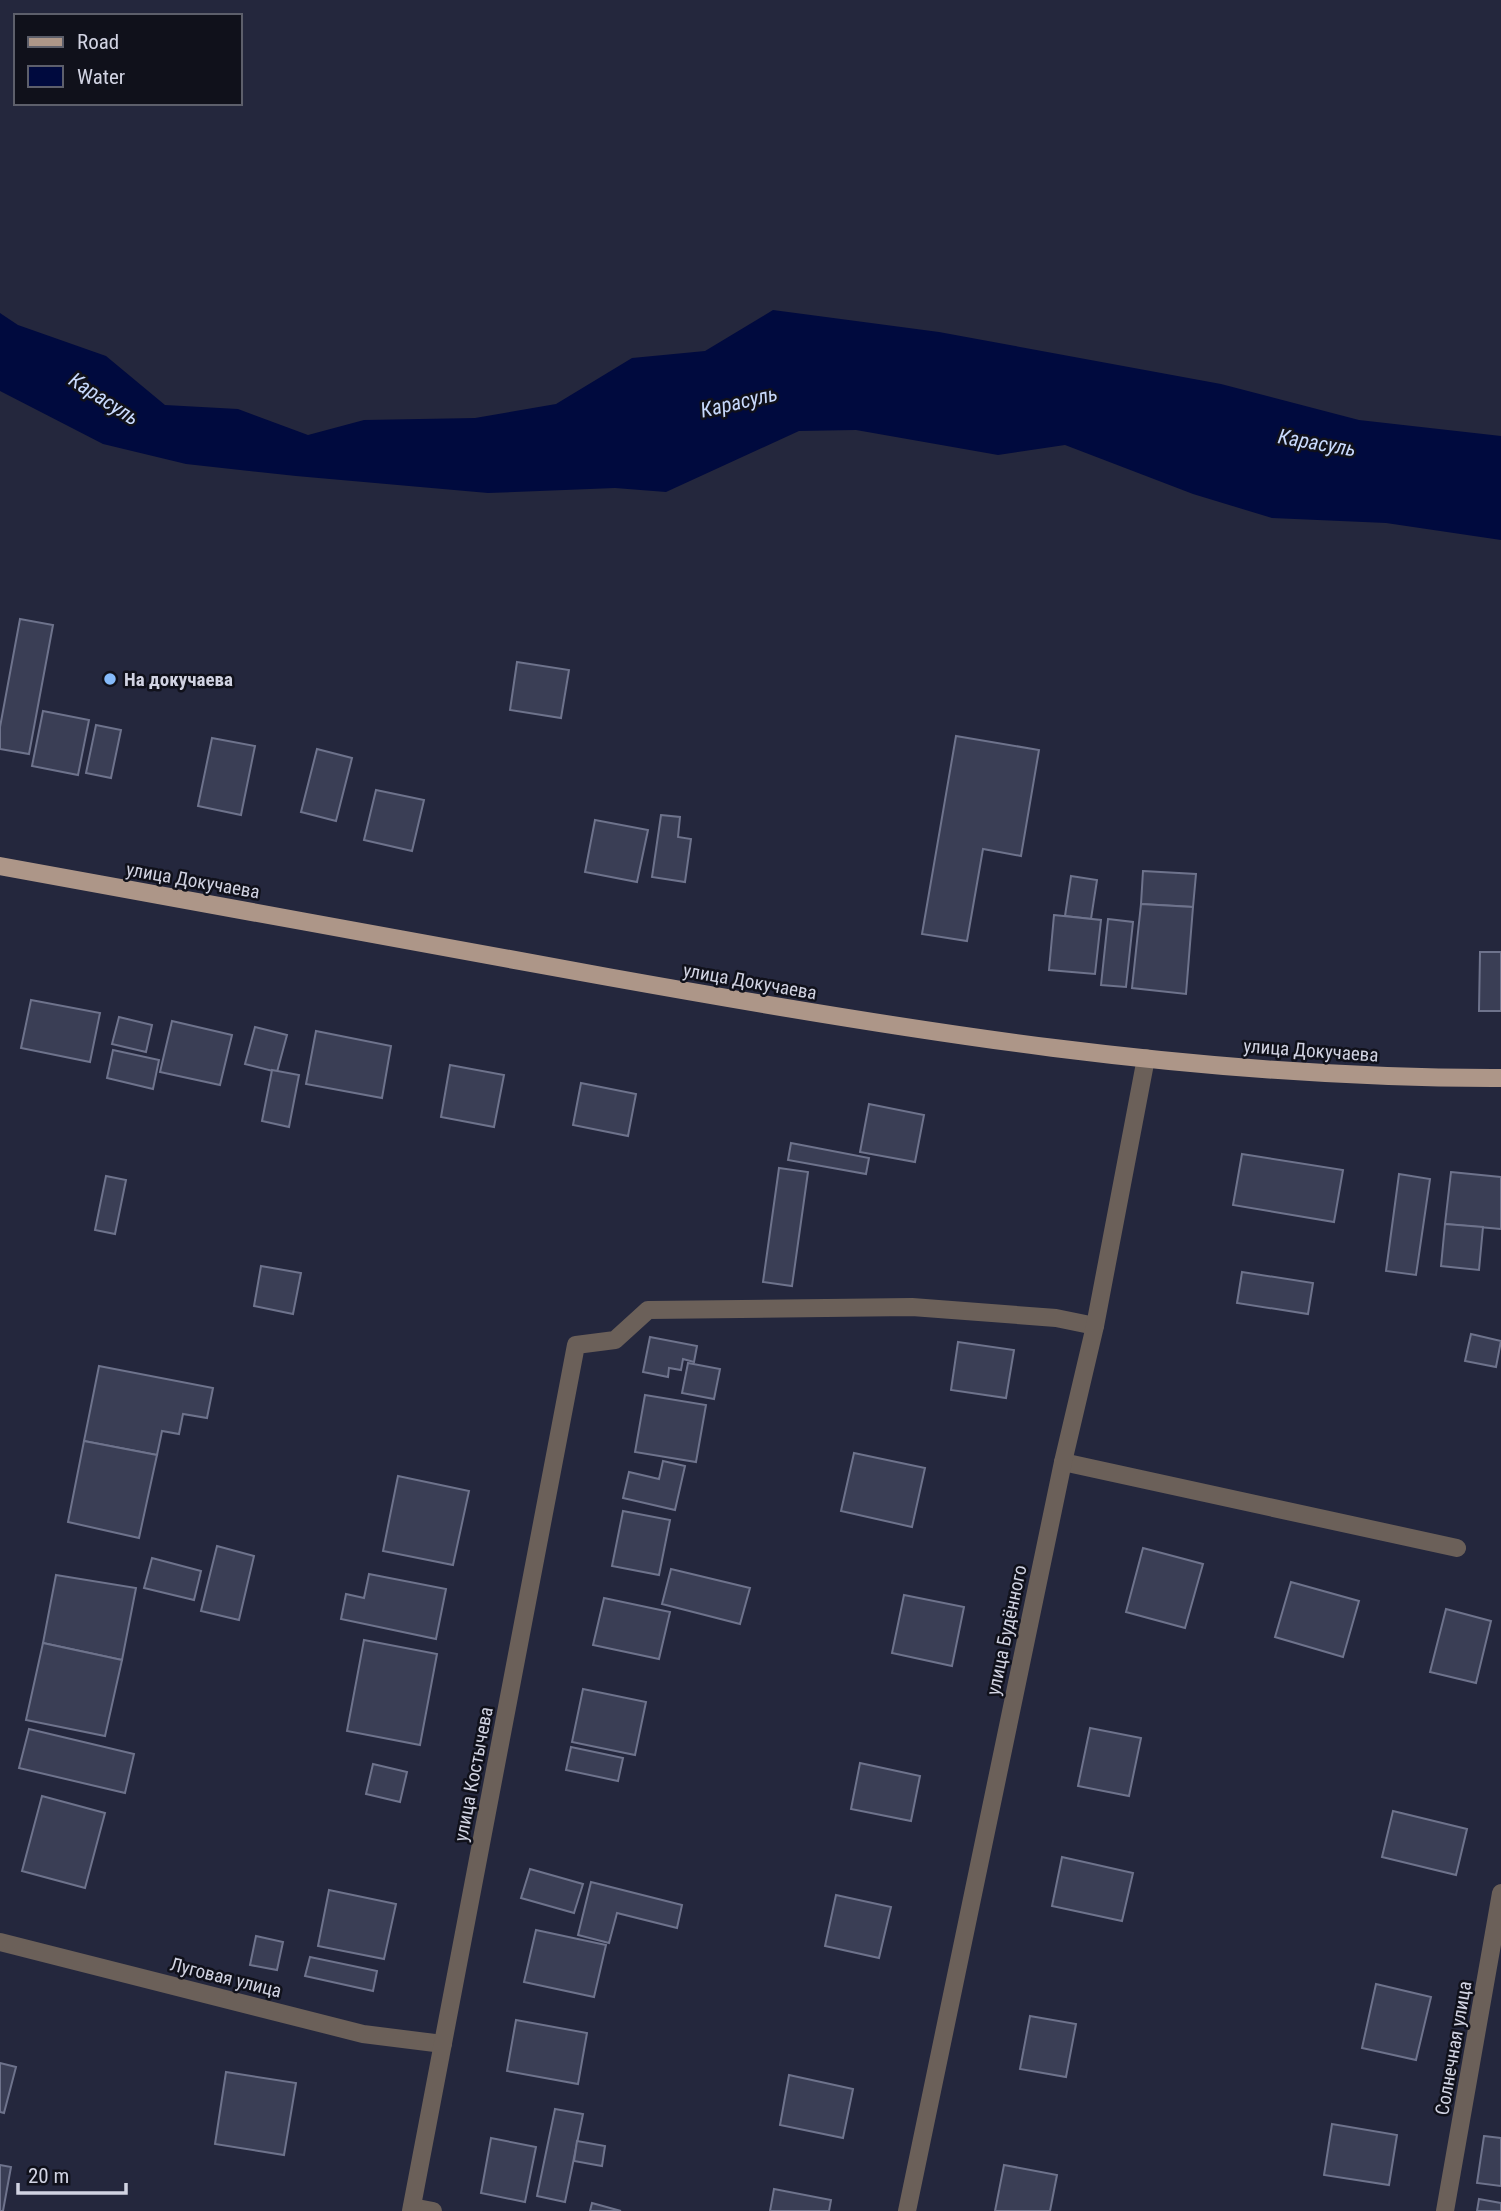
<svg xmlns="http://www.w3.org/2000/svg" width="1501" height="2211" font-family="'Roboto Condensed',sans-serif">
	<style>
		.water { fill: #000a3e }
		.building { fill: #3a3e55; stroke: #6e738c; stroke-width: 2 }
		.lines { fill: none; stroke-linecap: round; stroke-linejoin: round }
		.minor { stroke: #6b6059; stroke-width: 18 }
		.major { stroke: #ad9688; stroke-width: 18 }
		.poi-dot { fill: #86bbfb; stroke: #10111b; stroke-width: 2.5 }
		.labels { text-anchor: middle; stroke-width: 5; stroke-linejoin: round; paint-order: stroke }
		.poi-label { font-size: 19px; font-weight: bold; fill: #d1d3e2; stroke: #10111b; text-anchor: start }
		.street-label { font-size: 19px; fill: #d1d3e2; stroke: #10111b }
		.water-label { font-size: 21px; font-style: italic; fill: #c8d9fc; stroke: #10111b }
	</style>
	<rect width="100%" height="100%" fill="#24273d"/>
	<path class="water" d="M773,310l166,22 282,52 138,36 142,16v104l-115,-17 -114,-5 -79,-24 -128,-49 -67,10 -142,-25 -57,1 -133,61 -51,-4 -127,5 -192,-17 -110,-12 -83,-20 -103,-53v-78l18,12 88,31 59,49 73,4 70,26 56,-15 111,-2 81,-14 76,-46 73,-7z"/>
	<g class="building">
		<path d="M20,619l33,6 -24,129 -29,-5v-22z"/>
		<path d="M517,662l52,8 -8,48 -51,-8z"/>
		<path d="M43,711l46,9 -11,55 -46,-9z"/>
		<path d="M96,725l25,5 -10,48 -25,-5z"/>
		<path d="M956,736l83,14 -18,106 -38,-7 -16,92 -45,-7z"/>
		<path d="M212,738l43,8 -14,69 -43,-9z"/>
		<path d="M317,749l35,9 -16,63 -35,-9z"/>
		<path d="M376,790l48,10 -12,51 -48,-11z"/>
		<path d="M661,815l19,2 -2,20 13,2 -6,43 -33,-5z"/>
		<path d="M595,820l53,10 -11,52 -52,-10z"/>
		<path d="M1143,871l53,3 -3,33 -52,-3z"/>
		<path d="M1071,876l26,4 -6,39 -26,-3z"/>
		<path d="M1141,904l52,3 -7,87 -54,-6z"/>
		<path d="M1054,915l47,5 -6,54 -46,-4z"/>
		<path d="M1108,919l25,3 -7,65 -25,-2z"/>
		<path d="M1480,952h21v59h-22z"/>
		<path d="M31,1000l69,13 -10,49 -69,-14z"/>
		<path d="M119,1017l33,8 -6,27 -34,-8z"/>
		<path d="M172,1021l60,14 -12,50 -60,-13z"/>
		<path d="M255,1027l32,8 -10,37 -32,-8z"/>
		<path d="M316,1031l75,15 -9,52 -76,-14z"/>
		<path d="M113,1050l46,10 -6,29 -46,-11z"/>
		<path d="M450,1065l54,10 -10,52 -53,-10z"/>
		<path d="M272,1070l27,5 -10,52 -27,-6z"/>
		<path d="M581,1083l55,11 -8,42 -55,-11z"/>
		<path d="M869,1104l55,11 -9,47 -55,-10z"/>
		<path d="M791,1143l78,15 -3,16 -78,-14z"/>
		<path d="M1242,1154l101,16 -9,52 -101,-17z"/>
		<path d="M779,1168l29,4 -16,114 -29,-4z"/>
		<path d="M1451,1172l50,5v52l-56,-5z"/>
		<path d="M1399,1174l31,5 -14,96 -30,-4z"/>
		<path d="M106,1176l20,4 -11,54 -20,-4z"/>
		<path d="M1445,1224l38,3 -4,43 -38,-4z"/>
		<path d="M261,1266l40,7 -8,41 -39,-8z"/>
		<path d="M1242,1272l71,11 -5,31 -71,-11z"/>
		<path d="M1471,1334l30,7 -5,26 -31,-6z"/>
		<path d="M650,1337l47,9 -3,16 -11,-3 -2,11 -12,-2 -1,9 -25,-5z"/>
		<path d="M958,1342l56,8 -8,48 -55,-8z"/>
		<path d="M688,1363l32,6 -6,30 -32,-6z"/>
		<path d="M99,1366l114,22 -6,30 -24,-4 -4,20 -17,-3 -5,24 -73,-14z"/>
		<path d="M645,1395l61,10 -10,57 -61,-10z"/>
		<path d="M84,1441l73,14 -18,83 -71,-16z"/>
		<path d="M854,1453l71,15 -13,59 -71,-16z"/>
		<path d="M663,1461l22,5 -10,44 -52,-12 6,-26 30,7z"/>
		<path d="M398,1476l71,15 -16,74 -70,-14z"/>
		<path d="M623,1511l47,9 -11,55 -47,-9z"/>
		<path d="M217,1546l37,10 -15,64 -38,-9z"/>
		<path d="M1143,1548l60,16 -18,64 -59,-16z"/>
		<path d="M152,1558l49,13 -7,29 -50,-12z"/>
		<path d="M671,1569l79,19 -10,36 -78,-20z"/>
		<path d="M369,1574l77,15 -10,50 -95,-20 5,-25 18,4z"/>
		<path d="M56,1575l80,13 -14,72 -79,-17z"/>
		<path d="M1291,1582l68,19 -16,56 -68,-20z"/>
		<path d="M904,1595l60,12 -12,59 -60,-13z"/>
		<path d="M604,1598l66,14 -11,47 -66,-14z"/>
		<path d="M1446,1609l45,12 -15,62 -46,-11z"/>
		<path d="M364,1640l73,14 -17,91 -73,-14z"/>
		<path d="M43,1643l79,17 -17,76 -79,-16z"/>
		<path d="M583,1689l63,13 -11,53 -63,-13z"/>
		<path d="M1090,1728l51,10 -12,58 -51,-10z"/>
		<path d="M29,1729l105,25 -9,39 -106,-25z"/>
		<path d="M571,1747l52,11 -5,23 -52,-11z"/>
		<path d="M860,1763l60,13 -9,45 -60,-12z"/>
		<path d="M373,1764l34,8 -7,30 -34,-8z"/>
		<path d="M42,1796l63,17 -20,75 -63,-17z"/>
		<path d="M1393,1811l74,18 -11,46 -74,-18z"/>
		<path d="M1062,1857l71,16 -11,48 -70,-15z"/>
		<path d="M530,1869l53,15 -9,29 -53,-15z"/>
		<path d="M591,1882l91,23 -5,23 -60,-15 -8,30 -31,-8z"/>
		<path d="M329,1890l67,14 -12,55 -66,-13z"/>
		<path d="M836,1895l55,12 -12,51 -54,-12z"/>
		<path d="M536,1930l70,15 -12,52 -70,-15z"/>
		<path d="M256,1936l27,6 -6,28 -27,-5z"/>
		<path d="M310,1957l67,14 -4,20 -68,-15z"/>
		<path d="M1376,1984l55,13 -15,63 -54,-12z"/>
		<path d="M1030,2016l46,8 -10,53 -46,-8z"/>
		<path d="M516,2020l71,13 -9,51 -71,-13z"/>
		<path d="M0,2063l16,4 -12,46 -4,-1z"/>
		<path d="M226,2072l70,11 -12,72 -69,-11z"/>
		<path d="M789,2075l64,14 -10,49 -63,-13z"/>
		<path d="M555,2109l28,5 -18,88 -28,-6z"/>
		<path d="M1332,2124l65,11 -8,50 -65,-10z"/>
		<path d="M1484,2136l17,2v48l-24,-3z"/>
		<path d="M491,2138l45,9 -11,55 -44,-9z"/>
		<path d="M577,2141l28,5 -3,20 -28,-5z"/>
		<path d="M0,2165l11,2 -8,44h-3z"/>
		<path d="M1004,2165l53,10 -7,36h-55z"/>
		<path d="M774,2189l57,11 -2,11h-59z"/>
		<path d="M1479,2199l22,4v8h-24z"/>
		<path d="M592,2203l29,8h-31z"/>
	</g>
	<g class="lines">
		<g class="minor">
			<path d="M1063,1462l394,86"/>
			<path d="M0,1942l363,92 80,10"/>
			<path d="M412,2207l21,4"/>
			<path d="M411,2211l165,-866 39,-5 33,-30 264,-3 144,11 39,8"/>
			<path d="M907,2211l156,-749 32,-136 51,-268"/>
			<path d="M1445,2211l56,-318"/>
		</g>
		<path class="major" d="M0,866c203,37 405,74 608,111 295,53 592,102 893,101"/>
	</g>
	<circle class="poi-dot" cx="110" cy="679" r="7"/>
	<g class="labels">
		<g class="poi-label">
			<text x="124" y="686">На докучаева</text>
		</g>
		<g class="street-label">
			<text transform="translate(193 880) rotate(10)" y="7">улица Докучаева</text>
			<text transform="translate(750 981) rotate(10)" y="7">улица Докучаева</text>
			<text transform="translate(1311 1050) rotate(4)" y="7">улица Докучаева</text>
			<text transform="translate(1006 1630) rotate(-78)" y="7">улица Будённого</text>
			<text transform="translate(473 1774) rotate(-79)" y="7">улица Костычева</text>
			<text transform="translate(226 1977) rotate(14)" y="7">Луговая улица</text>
			<text transform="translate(1453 2048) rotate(-80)" y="7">Солнечная улица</text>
		</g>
		<g class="water-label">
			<text transform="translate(104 399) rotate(33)" y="7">Карасуль</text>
			<text transform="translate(739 402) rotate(-13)" y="7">Карасуль</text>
			<text transform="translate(1317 443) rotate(10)" y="7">Карасуль</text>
		</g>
	</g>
	<rect x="14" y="14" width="228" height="91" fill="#10111b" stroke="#5d5f6b" stroke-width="2"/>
	<rect x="28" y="37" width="35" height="10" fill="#ad9688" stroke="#5d5f6b" stroke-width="2"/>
	<text x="77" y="49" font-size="21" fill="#d1d3e2">Road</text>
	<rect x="28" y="66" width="35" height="21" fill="#000a3e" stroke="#5d5f6b" stroke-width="2"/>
	<text x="77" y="84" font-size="21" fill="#d1d3e2">Water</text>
	<path d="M18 2183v10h108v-10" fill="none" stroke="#d1d3e2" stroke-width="3.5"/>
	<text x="28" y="2183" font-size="21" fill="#d1d3e2" stroke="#10111b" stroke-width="5" paint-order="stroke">20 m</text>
</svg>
